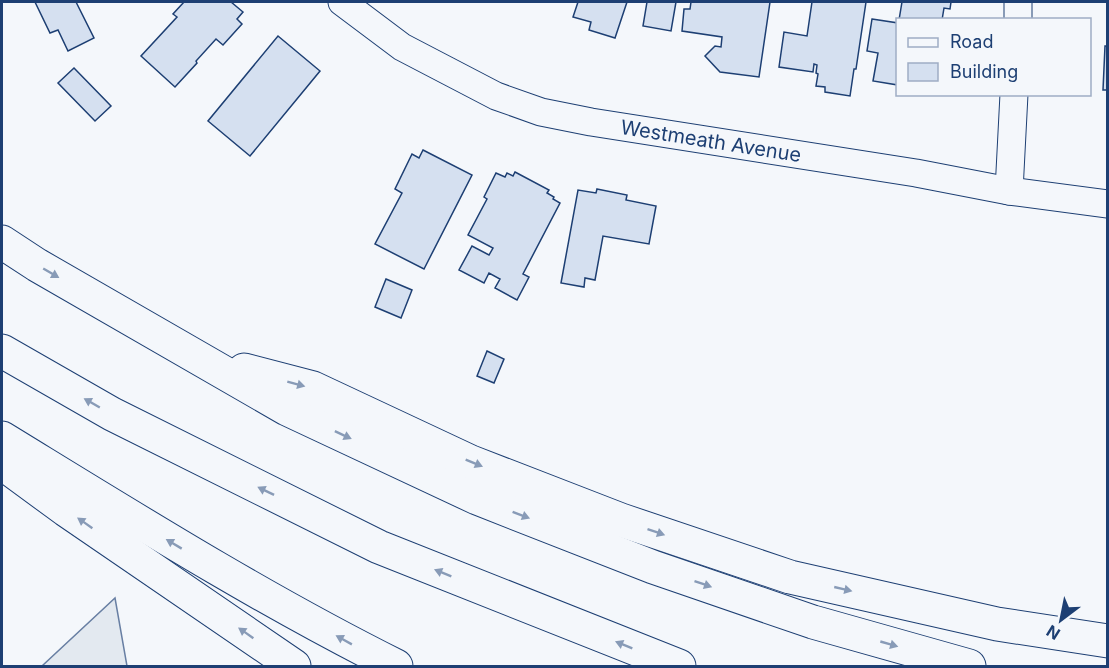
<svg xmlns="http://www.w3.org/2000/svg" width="1109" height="668" font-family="Inter,sans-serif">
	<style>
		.green { fill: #e3e9f0; stroke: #687fa3; stroke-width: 1.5 }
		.building { fill: #d5e0f0; stroke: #1d3f73; stroke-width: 1.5 }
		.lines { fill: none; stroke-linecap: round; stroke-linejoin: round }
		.minor-casing { stroke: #1d3f73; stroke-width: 29 }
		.motorway-casing { stroke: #1d3f73; stroke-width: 35 }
		.minor { stroke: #f4f7fb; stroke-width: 27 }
		.motorway { stroke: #f4f7fb; stroke-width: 33 }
		.oneway { fill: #889bb7 }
		.labels { text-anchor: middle; stroke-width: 4.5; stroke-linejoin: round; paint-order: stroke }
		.street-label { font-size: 20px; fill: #1d3f73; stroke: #f4f7fb }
	</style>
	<rect width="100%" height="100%" fill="#f4f7fb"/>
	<path class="green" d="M115,598l12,68h-85z"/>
	<g class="building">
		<path d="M35,2h41l18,36 -26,13 -10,-21 -8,3z"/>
		<path d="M184,2h47l12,10 -6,7 5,5 -19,21 -7,-6 -20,22 1,2 -22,24 -34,-31 36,-39 -4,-3z"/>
		<path d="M578,2h49l-12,36 -26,-8 2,-8 -18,-5z"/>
		<path d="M647,2h29l-5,29 -28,-5z"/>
		<path d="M691,2h79l-11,75 -39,-5 -15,-16 10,-10 6,1 1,-10 -40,-6 2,-22h6z"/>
		<path d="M812,2h54l-10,67h-2l-4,27 -25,-4v-5l-9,-1 2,-12 -2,-1 1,-8 -3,-1 -1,8 -34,-5 5,-35 23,4z"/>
		<path d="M902,2h49l-1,7 -6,-1 -2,12h-43z"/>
		<path d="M872,19l26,4v62l-25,-4 5,-28 -11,-2z"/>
		<path d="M278,36l42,35 -70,85 -42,-35z"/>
		<path d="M1105,46h3v44h-5z"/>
		<path d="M74,68l37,38 -16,15 -37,-38z"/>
		<path d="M423,150l49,25 -48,94 -49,-25 27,-51 -7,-4 17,-35 7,4z"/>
		<path d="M515,172l34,18 -2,3 7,4 -1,2 7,4 -37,71 6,3 -12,23 -22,-12 5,-9 -11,-6 -5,10 -25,-13 13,-24 17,9 4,-7 -25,-13 19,-36 -3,-2 12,-24 9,4 2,-4 6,3z"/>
		<path d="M597,189l30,6 -1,5 30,6 -7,38 -46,-8 -8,44 -10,-2 -1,9 -23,-4 17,-93 18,3z"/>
		<path d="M386,279l26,11 -11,28 -26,-11z"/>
		<path d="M487,351l17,8 -10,24 -17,-7z"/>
	</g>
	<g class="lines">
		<defs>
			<g id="minor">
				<path d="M342,2l60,45 94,49 45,16 50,10 325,51 93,18 99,13"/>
				<path d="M1018,20v-18"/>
				<path d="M1009,191l5,-97"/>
			</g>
			<g id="motorway">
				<path d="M2,242l35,23 250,144 190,89 176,69 160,55 156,44"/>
				<path d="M2,351l110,63 267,133 300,119"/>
				<path d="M244,370l69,18 158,74 150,58 169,57 207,47 111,17"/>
				<path d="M2,438c129,79 258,160 394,228"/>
				<path d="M2,463l64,47 228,156"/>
			</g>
		</defs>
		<use href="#minor" class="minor-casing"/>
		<use href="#motorway" class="motorway-casing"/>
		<use href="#minor" class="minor"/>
		<use href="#motorway" class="motorway"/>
	</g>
	<defs><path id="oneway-solid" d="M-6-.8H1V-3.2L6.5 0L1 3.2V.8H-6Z" transform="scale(1.5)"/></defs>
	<g class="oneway">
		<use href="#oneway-solid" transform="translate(51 273) rotate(30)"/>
		<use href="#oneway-solid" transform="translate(296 384) rotate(15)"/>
		<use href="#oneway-solid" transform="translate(92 403) rotate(-150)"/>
		<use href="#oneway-solid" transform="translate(343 435) rotate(25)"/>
		<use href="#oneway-solid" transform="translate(474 463) rotate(22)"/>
		<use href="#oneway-solid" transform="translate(266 491) rotate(-154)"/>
		<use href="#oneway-solid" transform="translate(521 515) rotate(21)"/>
		<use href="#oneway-solid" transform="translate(85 523) rotate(-145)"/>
		<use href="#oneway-solid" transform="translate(656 532) rotate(19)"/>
		<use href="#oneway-solid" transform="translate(174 544) rotate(-149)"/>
		<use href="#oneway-solid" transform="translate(443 573) rotate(-158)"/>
		<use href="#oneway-solid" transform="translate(703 584) rotate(19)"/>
		<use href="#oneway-solid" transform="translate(843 589) rotate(13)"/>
		<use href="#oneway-solid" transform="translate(246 633) rotate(-145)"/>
		<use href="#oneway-solid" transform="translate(344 640) rotate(-151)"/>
		<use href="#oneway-solid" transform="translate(889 644) rotate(16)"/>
		<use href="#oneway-solid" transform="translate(624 645) rotate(-158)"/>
	</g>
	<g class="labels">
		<g class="street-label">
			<text transform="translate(711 141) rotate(9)" y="7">Westmeath Avenue</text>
		</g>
	</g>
	<rect width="1109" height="668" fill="none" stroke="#1d3f73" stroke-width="6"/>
	<rect x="896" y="18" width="195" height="78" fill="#f4f7fb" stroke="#9eadc5" stroke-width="1.5"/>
	<rect x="908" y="38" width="30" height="9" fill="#f4f7fb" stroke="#9eadc5" stroke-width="1.5"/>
	<text x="950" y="48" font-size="18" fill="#1d3f73">Road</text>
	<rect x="908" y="63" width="30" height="18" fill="#d5e0f0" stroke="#9eadc5" stroke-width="1.5"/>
	<text x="950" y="78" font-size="18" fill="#1d3f73">Building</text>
	<g transform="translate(1061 620) rotate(212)" stroke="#f4f7fb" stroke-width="4.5" paint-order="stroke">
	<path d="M0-4.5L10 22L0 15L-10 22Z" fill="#1d3f73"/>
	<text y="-9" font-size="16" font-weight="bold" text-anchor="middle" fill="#1d3f73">N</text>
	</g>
</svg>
